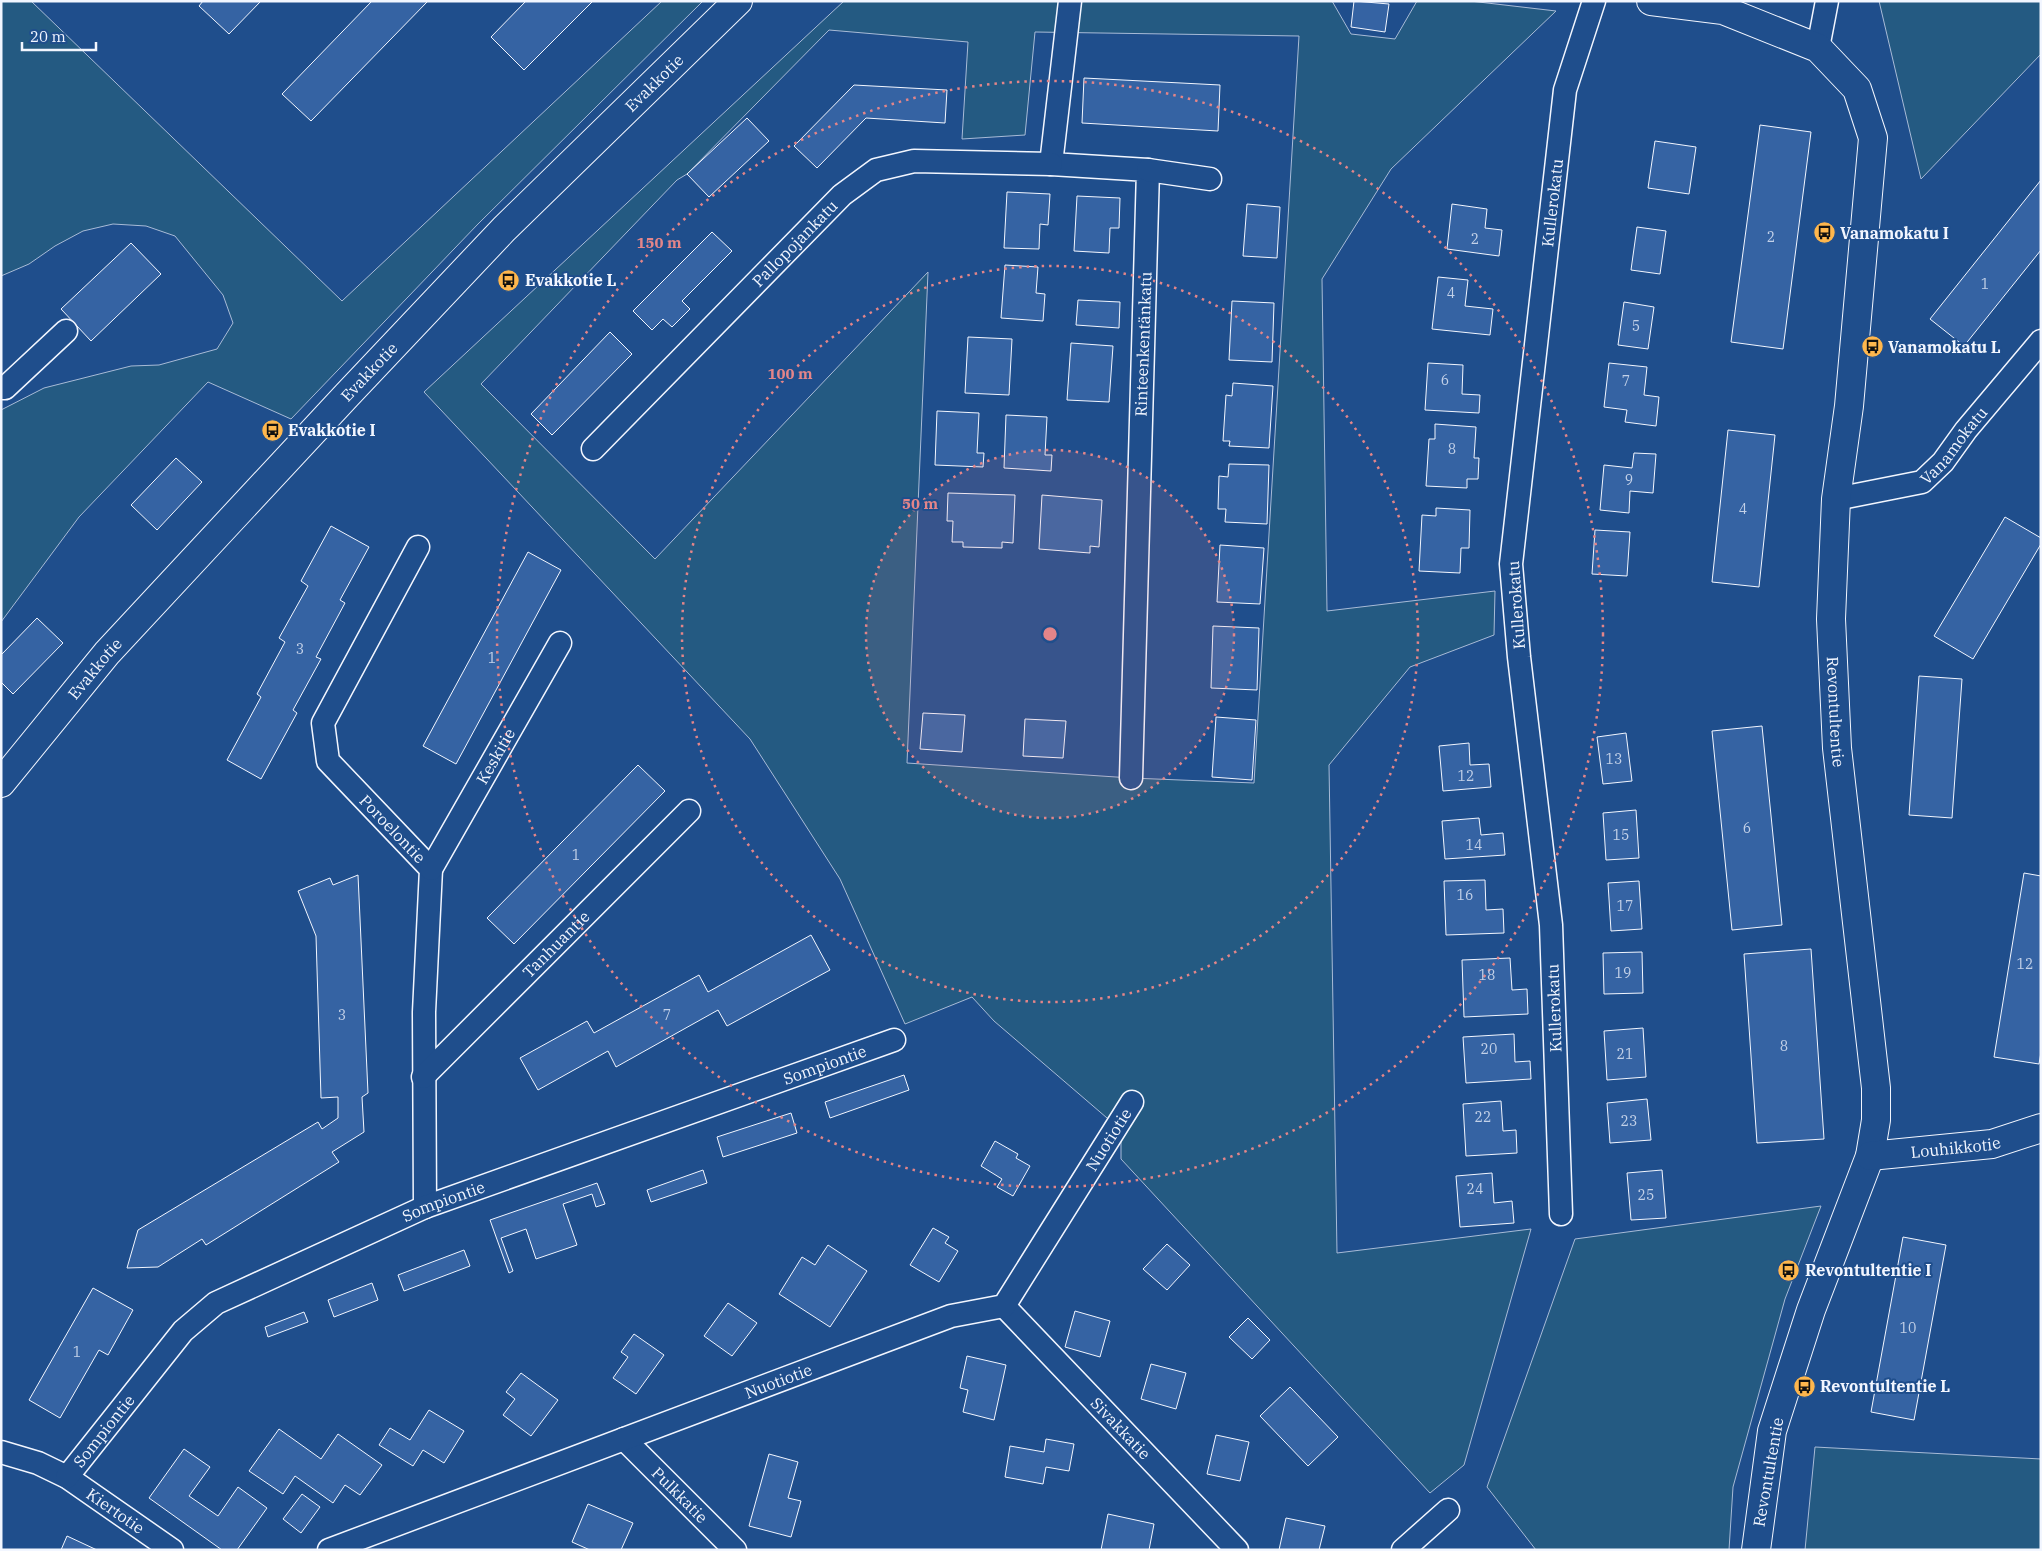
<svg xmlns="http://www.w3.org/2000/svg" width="2042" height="1551" font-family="'IBM Plex Serif',serif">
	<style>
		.green { fill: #245a82; stroke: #a8bbd7; fill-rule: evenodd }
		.building { fill: #3563a3; stroke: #f2f6ff }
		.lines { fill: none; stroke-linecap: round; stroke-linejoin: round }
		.minor-casing { stroke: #f2f6ff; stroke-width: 25 }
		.tertiary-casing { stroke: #f2f6ff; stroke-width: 30 }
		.minor { stroke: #1f4e8c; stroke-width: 22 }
		.tertiary { stroke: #1f4e8c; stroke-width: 28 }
		.ring { fill: none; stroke: #e38589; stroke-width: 2.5; stroke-dasharray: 2.5 5 }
		.labels { text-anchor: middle; stroke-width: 4; stroke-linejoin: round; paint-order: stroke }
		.number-label { font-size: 14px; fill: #c3d1e8 }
		.street-label { font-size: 16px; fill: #f2f6ff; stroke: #1f4e8c }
		.poi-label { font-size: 16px; font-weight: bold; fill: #f2f6ff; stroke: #1f4e8c; text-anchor: start }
		.centre { fill: #e38589; stroke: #1f4e8c; stroke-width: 2.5 }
		.ring-label { font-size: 15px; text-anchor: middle; font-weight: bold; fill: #e38589; stroke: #1f4e8c; stroke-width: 4; stroke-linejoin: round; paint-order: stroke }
	</style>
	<rect width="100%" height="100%" fill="#1f4e8c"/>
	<g class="green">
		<path d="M1,1h30l311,300 320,-300h41l-225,223 -187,195 -83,-37 -129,135 -78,105v-212l43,-22 87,-22 28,-1 58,-16 16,-26 -10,-28 -48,-59 -29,-10 -33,-2 -30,7 -28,15 -26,18 -28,12z"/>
		<path d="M844,1h488l19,33 44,5 22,-38h53l86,10 -165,158 -69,110 5,332 168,-20 -1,44 -84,32 -81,98 8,488 194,-24 -67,236 -34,28 -309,-334v-29l-127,-109 -22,-24 -67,27 -65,-145 -90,-140 -326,-347zM829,30l139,12 -6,97 63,-4 10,-103 264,4 -45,747 -123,-5 -224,-15 21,-491 -273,287 -174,-175 196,-204 10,-6z"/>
		<path d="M1879,1h162v53l-120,125z"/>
		<path d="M1821,1206l-36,93 -52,188 -4,63h-193l-49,-63 88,-248z"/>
		<path d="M1815,1447l226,12v91h-236z"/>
	</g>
	<g class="building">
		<path d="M203,1h58l-32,33 -30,-28z"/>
		<path d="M372,1h56l-117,120 -29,-27z"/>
		<path d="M526,1h67l-69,69 -33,-33z"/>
		<path d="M1354,1l35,3 -4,28 -34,-5z"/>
		<path d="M1084,78l136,7 -2,46 -136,-8z"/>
		<path d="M854,85l93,5 -2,33 -79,-5 -49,50 -23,-22z"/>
		<path d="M747,118l22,23 -60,56 -22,-23z"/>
		<path d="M1760,125l51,7 -28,217 -52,-7z"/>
		<path d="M1655,141l41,6 -7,47 -41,-6z"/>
		<path d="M2041,180v70l-77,96 -34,-27z"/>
		<path d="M1007,192l43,2 -2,31 -8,-1 -1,25 -35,-1z"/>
		<path d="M1077,196l43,2 -1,30h-9l-1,25 -35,-2z"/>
		<path d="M1247,204l33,3 -3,51 -34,-2z"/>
		<path d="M1452,204l35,5 -2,19 17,2 -3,26 -52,-7z"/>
		<path d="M1637,227l29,4 -6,43 -29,-4z"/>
		<path d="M712,232l20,19 -50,50 8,8 -18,18 -9,-8 -11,11 -19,-19z"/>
		<path d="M131,243l30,31 -70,67 -30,-32z"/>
		<path d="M1005,265l33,2 -2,26 9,1 -2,27 -42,-3z"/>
		<path d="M1438,277l30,3 -3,26 28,3 -3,26 -58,-6z"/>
		<path d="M1078,300l42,2 -1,26 -43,-3z"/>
		<path d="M1232,301l42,2 -2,59 -43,-2z"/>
		<path d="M1624,302l30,5 -6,42 -30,-4z"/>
		<path d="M610,332l22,22 -80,81 -21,-21z"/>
		<path d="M968,337l44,2 -3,56 -44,-2z"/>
		<path d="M1071,343l42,3 -4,56 -42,-2z"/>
		<path d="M1428,363l35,2 -1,29 18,1 -1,18 -54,-3z"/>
		<path d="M1609,363l38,4 -3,28 15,2 -3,29 -31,-4 2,-12 -23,-3z"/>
		<path d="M1233,383l40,3 -4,62 -40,-2 1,-5h-7l3,-46 6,1z"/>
		<path d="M937,411l42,2 -2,40h7l-1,14 -48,-2z"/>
		<path d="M1006,415l41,2 -2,38h7l-1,16 -47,-3z"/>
		<path d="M1435,424l41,3 -2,31h5l-1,21h-11v9l-41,-2 3,-47h6z"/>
		<path d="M1728,430l47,5 -16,152 -47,-5z"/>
		<path d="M1634,453l22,1 -3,39 -23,-2 -1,22 -29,-3 4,-45 28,3z"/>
		<path d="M176,458l26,24 -45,48 -26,-25z"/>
		<path d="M1229,464l40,1 -2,59 -42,-2 1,-13h-8l1,-33 9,1z"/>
		<path d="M948,493l67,2 -2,48 -11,-1v6l-39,-1v-5h-11l1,-21h-6z"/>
		<path d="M1042,495l60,5 -3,47 -9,-1v7l-51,-4z"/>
		<path d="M1436,508l34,2 -1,38h-8l-1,25 -41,-2 3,-56 14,1z"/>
		<path d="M2005,517l36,21v6l-68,115 -39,-23z"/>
		<path d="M331,526l38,21 -29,53 5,3 -29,54 5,2 -28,51 4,3 -36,66 -34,-19 34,-63 -4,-3 28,-52 -6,-4 29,-52 -7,-5z"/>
		<path d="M1595,530l35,2 -3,44 -35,-2z"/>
		<path d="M1220,545l44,3 -4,56 -43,-2z"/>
		<path d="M528,552l33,18 -105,194 -33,-18z"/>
		<path d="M37,618l26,25 -50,51 -12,-12v-27z"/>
		<path d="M1213,626l46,2 -2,62 -46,-2z"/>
		<path d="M1919,676l43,3 -10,139 -43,-3z"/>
		<path d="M923,713l42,2 -3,37 -42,-3z"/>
		<path d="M1216,717l40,3 -4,60 -40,-3z"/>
		<path d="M1025,719l41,2 -3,37 -40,-2z"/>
		<path d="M1762,726l20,199 -50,5 -20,-199z"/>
		<path d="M1626,733l6,48 -29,3 -6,-47z"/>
		<path d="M1469,743l1,22 19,-1 2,23 -48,4 -4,-45z"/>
		<path d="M638,765l27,26 -151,153 -27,-26z"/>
		<path d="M1636,810l3,48 -33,2 -3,-47z"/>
		<path d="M1479,818l2,17 22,-2 2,22 -60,4 -3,-38z"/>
		<path d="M2024,873l17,3v176l-2,12 -45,-7z"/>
		<path d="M358,875l10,218 -6,4 2,35 -32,20 7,10 -133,83 -4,-6 -44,28 -31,1 11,-38 180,-108 4,7 16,-11v-21l-17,1 -5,-162 -18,-45 32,-13 3,7z"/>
		<path d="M1485,880l1,30 17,-1 1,24 -58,2 -2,-54z"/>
		<path d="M1639,881l3,48 -31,2 -3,-48z"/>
		<path d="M811,935l19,35 -103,56 -9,-16 -102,57 -8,-16 -70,39 -18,-32 67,-37 7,12 105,-58 9,17z"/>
		<path d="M1811,949l13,190 -67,4 -13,-189z"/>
		<path d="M1642,952l1,41 -39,1 -1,-41z"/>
		<path d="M1510,958l2,32 15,-1 1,25 -64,3 -2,-57z"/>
		<path d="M1643,1028l3,49 -39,3 -3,-49z"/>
		<path d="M1514,1034l1,28 15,-1 1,18 -65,4 -3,-46z"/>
		<path d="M904,1075l5,15 -79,28 -5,-16z"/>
		<path d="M1647,1099l4,41 -41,3 -3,-40z"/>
		<path d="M1501,1101l2,30 13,-1 1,23 -51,3 -3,-52z"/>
		<path d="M791,1113l6,20 -74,24 -6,-20z"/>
		<path d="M995,1141l23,13 -2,4 14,8 -17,30 -16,-9 5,-8 -21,-13z"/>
		<path d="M703,1170l4,13 -56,19 -4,-12z"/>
		<path d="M1662,1170l4,48 -35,2 -4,-47z"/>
		<path d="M1492,1173l2,30 18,-2 2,22 -54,4 -4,-51z"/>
		<path d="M597,1183l8,21 -9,3 -4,-13 -29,10 14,41 -41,14 -10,-30 -25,9 12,33 -4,2 -19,-53z"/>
		<path d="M933,1228l16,9 -4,6 13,8 -19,31 -29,-17z"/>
		<path d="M1903,1237l43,8 -32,175 -43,-8z"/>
		<path d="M1167,1244l23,21 -23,25 -24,-21z"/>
		<path d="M828,1245l39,26 -37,56 -51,-33 23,-37 13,8z"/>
		<path d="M464,1250l6,16 -66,25 -6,-16z"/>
		<path d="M372,1283l6,17 -44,17 -6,-17z"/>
		<path d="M93,1288l40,22 -25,45 -9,-5 -39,68 -31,-18z"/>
		<path d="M728,1303l29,20 -25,33 -28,-20z"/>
		<path d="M1075,1311l35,10 -10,36 -35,-10z"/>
		<path d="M304,1312l4,10 -40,15 -3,-10z"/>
		<path d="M1248,1318l22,22 -18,19 -23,-22z"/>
		<path d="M634,1334l30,21 -28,39 -23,-16 15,-21 -7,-5z"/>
		<path d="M967,1356l39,9 -12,55 -31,-8 5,-22 -8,-2z"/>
		<path d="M1151,1364l35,9 -10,36 -35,-10z"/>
		<path d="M521,1373l37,27 -27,36 -28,-21 12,-16 -9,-7z"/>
		<path d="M1290,1387l48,50 -30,29 -48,-50z"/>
		<path d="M429,1410l35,21 -20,32 -21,-13 -10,16 -34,-21 11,-17 20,12z"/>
		<path d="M279,1429l42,30 17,-25 44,31 -22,30 -15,-10 -12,18 -38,-27 -12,18 -34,-23z"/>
		<path d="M1216,1435l33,7 -9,39 -33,-7z"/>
		<path d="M1046,1439l28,5 -5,27 -23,-4 -3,17 -38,-7 5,-31 34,6z"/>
		<path d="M184,1449l26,18 -21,29 29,20 20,-29 29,21 -30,42h-15l-73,-52z"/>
		<path d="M769,1454l29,8 -10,36 13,3 -10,36 -42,-11z"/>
		<path d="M302,1494l18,13 -19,26 -18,-14z"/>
		<path d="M588,1504l45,19 -12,27h-31l-18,-8z"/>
		<path d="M1108,1514l46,10 -5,26h-48z"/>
		<path d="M1286,1518l39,8 -6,24h-40z"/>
		<path d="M67,1536l30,14h-36z"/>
	</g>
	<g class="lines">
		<defs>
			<g id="minor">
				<path d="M1070,1l-19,163 97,6 -17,608"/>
				<path d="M1818,48l9,-47"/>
				<path d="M1148,170l62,9"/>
				<path d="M1,388h4l61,-57"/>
				<path id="s1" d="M593,449l249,-254 34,-25 38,-9 137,3"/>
				<path id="s2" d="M1836,499l86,-17 21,-20 23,-32 75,-89"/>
				<path id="s3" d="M418,547l-95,176 5,38 103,108 -7,143 1,195"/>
				<path id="s4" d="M431,869l129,-226"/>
				<path id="s5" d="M423,1077l266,-266"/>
				<path id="s6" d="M1561,1214l-10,-289 -32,-268 -8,-93 54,-474 29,-89"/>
				<path id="s7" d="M1004,1306l233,244"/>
				<path id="s8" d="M624,1439l111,111"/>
				<path id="s9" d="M1,1452l37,11 29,14 105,73"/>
				<path id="s10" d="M67,1477l116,-146 33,-28 209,-96 469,-167"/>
				<path id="s11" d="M329,1550l622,-234 53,-10 128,-204"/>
				<path d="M1403,1550l45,-40"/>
			</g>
			<g id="tertiary">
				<path id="s12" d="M1651,1l72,9 95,38 39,41 16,49 -24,268 -13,93 -5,120 6,129 39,340v32l-6,36 -59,154 -39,121 -16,119"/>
				<path id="s13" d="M1,783l106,-130 240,-258 157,-166 234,-228"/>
				<path id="s14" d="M1870,1156l122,-12 49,-16"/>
			</g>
		</defs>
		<use href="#minor" class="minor-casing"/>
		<use href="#tertiary" class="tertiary-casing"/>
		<use href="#minor" class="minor"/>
		<use href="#tertiary" class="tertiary"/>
	</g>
	<circle cx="1050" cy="634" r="184" fill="#e38589" fill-opacity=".12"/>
	<g class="ring">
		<circle cx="1050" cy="634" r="184"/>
		<circle cx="1050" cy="634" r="368"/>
		<circle cx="1050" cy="634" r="553"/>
	</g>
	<defs>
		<symbol id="bus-disc" viewBox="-11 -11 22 22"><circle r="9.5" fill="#ffb74d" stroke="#1f4e8c"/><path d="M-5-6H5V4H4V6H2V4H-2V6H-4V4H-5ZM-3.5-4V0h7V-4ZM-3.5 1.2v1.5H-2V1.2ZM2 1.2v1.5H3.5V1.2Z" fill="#111"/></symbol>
	</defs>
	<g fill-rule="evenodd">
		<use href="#bus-disc" x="1812" y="220" width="25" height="25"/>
		<use href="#bus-disc" x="496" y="268" width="25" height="25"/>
		<use href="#bus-disc" x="1860" y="334" width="25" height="25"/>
		<use href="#bus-disc" x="260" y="418" width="25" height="25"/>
		<use href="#bus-disc" x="1776" y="1258" width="25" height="25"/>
		<use href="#bus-disc" x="1792" y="1374" width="25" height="25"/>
	</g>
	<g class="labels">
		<g class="number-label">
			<text x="1771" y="242">2</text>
			<text x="1475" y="244">2</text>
			<text x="1985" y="289">1</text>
			<text x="1451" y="298">4</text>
			<text x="1636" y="331">5</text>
			<text x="1445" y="385">6</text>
			<text x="1626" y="386">7</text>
			<text x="1452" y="454">8</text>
			<text x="1629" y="485">9</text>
			<text x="1743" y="514">4</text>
			<text x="300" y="654">3</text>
			<text x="492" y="663">1</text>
			<text x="1614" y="764">13</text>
			<text x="1466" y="781">12</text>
			<text x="1747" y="833">6</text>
			<text x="1621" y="840">15</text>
			<text x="1474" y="850">14</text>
			<text x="576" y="860">1</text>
			<text x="1465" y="900">16</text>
			<text x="1625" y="911">17</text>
			<text x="2025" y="969">12</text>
			<text x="1623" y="978">19</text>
			<text x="1487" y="980">18</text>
			<text x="342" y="1020">3</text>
			<text x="667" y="1020">7</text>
			<text x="1784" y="1051">8</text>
			<text x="1489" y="1054">20</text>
			<text x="1625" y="1059">21</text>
			<text x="1483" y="1122">22</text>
			<text x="1629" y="1126">23</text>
			<text x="1475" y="1194">24</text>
			<text x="1646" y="1200">25</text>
			<text x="1908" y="1333">10</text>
			<text x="77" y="1357">1</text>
		</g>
		<g class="street-label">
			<text dy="6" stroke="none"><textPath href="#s13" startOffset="958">Evakkotie</textPath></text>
			<text dy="6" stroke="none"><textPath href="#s6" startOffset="1016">Kullerokatu</textPath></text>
			<text dy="6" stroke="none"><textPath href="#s1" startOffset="288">Pallopojankatu</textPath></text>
			<text transform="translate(1143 344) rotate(-88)" y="6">Rinteenkentänkatu</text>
			<text dy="6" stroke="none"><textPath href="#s13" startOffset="552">Evakkotie</textPath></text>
			<text dy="6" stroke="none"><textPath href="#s2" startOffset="136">Vanamokatu</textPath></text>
			<text transform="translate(1516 605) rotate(-94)" y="6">Kullerokatu</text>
			<text dy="6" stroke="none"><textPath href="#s13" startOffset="148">Evakkotie</textPath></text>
			<text dy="6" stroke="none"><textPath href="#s12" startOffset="859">Revontultentie</textPath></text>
			<text dy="6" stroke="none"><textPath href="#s4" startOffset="130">Keskitie</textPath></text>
			<text dy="6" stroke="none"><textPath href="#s3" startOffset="332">Poroelontie</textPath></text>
			<text dy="6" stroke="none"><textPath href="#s5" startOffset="188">Tanhuantie</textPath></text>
			<text transform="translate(1554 1008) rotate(-92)" y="6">Kullerokatu</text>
			<text dy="6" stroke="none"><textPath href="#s10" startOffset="884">Sompiontie</textPath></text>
			<text dy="6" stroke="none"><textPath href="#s11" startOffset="915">Nuotiotie</textPath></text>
			<text dy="6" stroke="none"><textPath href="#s14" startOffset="86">Louhikkotie</textPath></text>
			<text dy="6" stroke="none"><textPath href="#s10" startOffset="479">Sompiontie</textPath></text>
			<text dy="6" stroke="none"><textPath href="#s11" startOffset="480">Nuotiotie</textPath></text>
			<text dy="6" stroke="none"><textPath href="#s7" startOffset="169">Sivakkatie</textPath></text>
			<text dy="6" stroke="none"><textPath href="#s10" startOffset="59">Sompiontie</textPath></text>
			<text transform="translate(1768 1472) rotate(-80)" y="6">Revontultentie</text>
			<text dy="6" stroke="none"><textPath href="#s8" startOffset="79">Pulkkatie</textPath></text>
			<text dy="6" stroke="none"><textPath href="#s9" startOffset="130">Kiertotie</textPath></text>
		</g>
		<g class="poi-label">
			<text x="1840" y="239">Vanamokatu I</text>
			<text x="525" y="286">Evakkotie L</text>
			<text x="1888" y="353">Vanamokatu L</text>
			<text x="288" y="436">Evakkotie I</text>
			<text x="1805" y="1276">Revontultentie I</text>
			<text x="1820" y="1392">Revontultentie L</text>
		</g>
	</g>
	<circle cx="1050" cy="634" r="8" class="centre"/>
	<g class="ring-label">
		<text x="659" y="248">150 m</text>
		<text x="790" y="379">100 m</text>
		<text x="920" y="509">50 m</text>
	</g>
	<rect width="2042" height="1551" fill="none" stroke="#f2f6ff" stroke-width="5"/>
	<path d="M22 42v8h74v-8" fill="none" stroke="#f2f6ff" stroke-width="2.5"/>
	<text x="30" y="42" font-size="15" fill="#f2f6ff" stroke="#1f4e8c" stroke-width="4" paint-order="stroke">20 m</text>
</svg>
